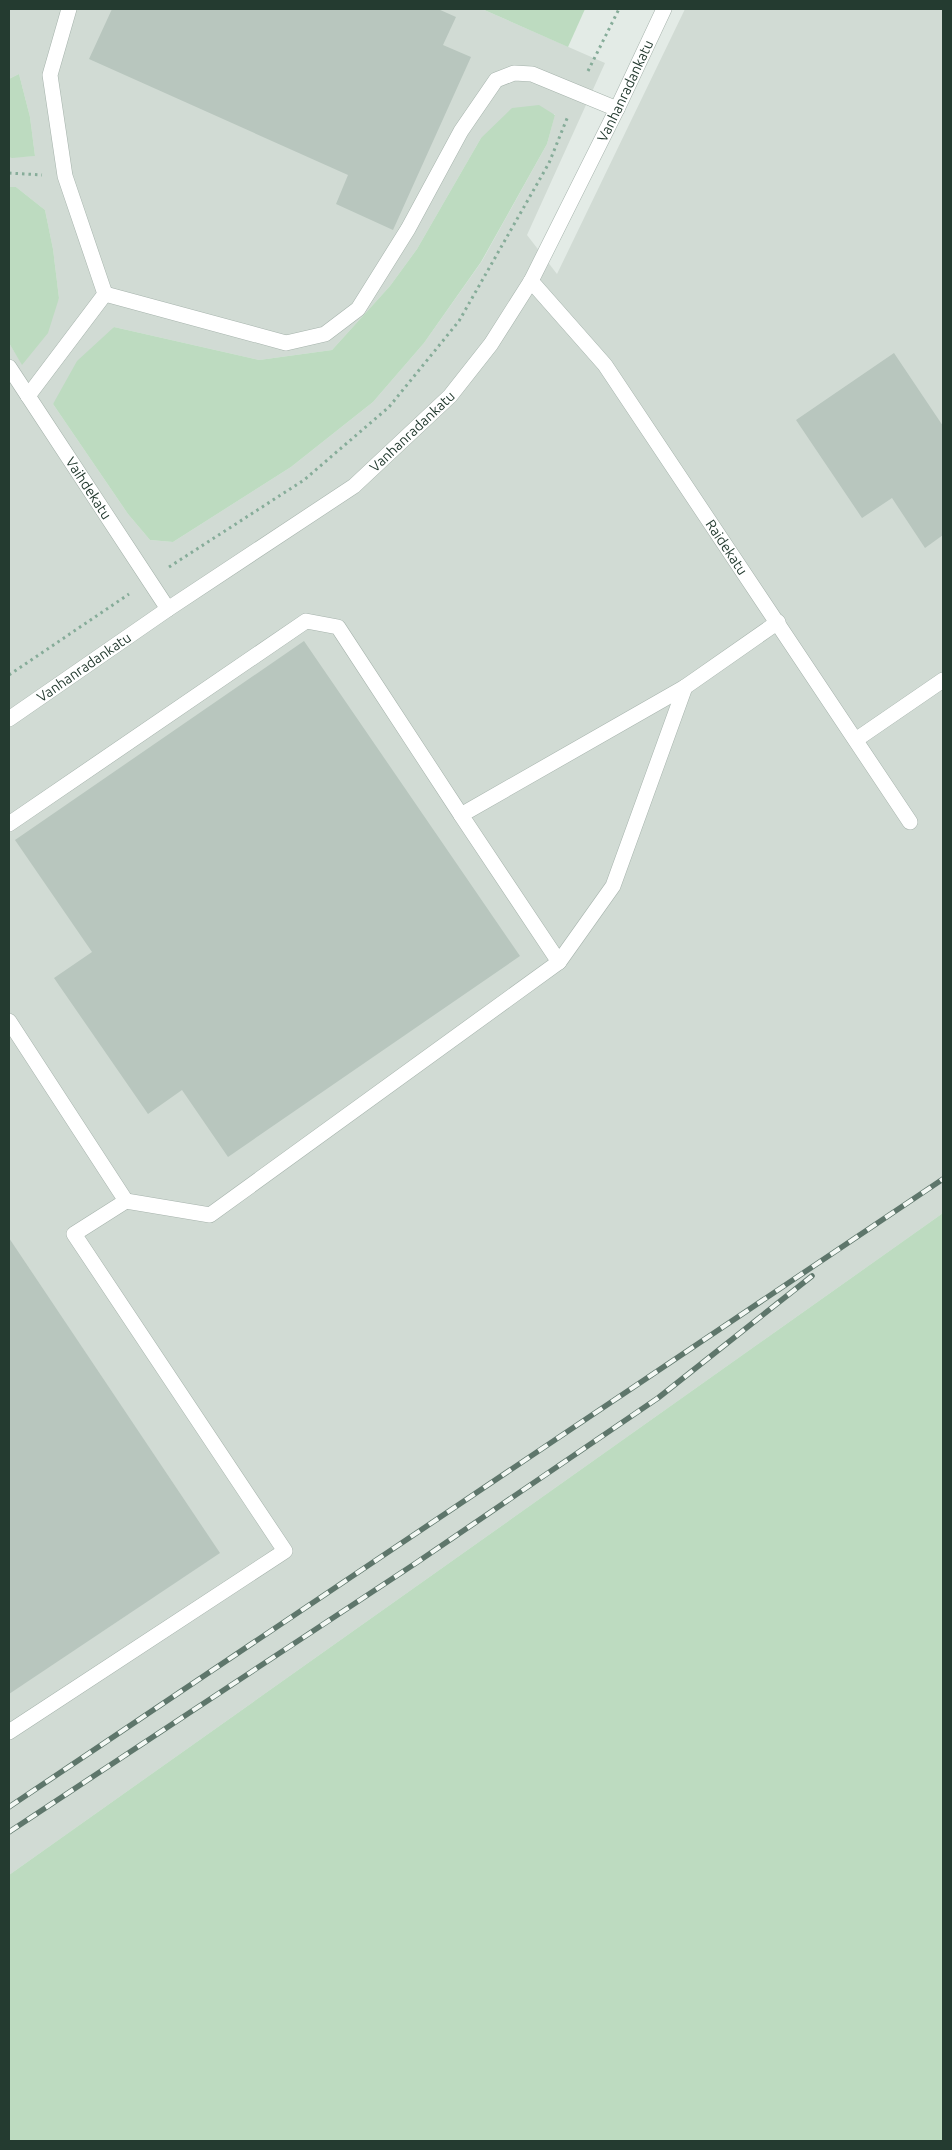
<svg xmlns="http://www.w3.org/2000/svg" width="952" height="2150" font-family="Ubuntu,sans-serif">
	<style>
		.built { fill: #d1dbd4; fill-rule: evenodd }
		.green { fill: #bddbc0 }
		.building { fill: #b8c6be }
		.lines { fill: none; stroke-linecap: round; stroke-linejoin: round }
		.minor-casing { stroke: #a6b3ac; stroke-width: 16 }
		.path { stroke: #86ac99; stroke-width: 3; stroke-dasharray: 2.5 4; stroke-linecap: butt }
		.minor { stroke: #fff; stroke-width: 15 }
		.rail-casing { stroke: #5e766b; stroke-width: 5.5 }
		.rail { stroke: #f3f8f4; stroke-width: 4; stroke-dasharray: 11; stroke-linecap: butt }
		.labels { text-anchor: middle; stroke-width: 4; stroke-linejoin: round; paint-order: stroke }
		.street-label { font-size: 14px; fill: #243b30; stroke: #f3f8f4 }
	</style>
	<rect width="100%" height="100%" fill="#e3ebe6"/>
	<path class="built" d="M9,9h473l123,54 -78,172 30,39 128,-265h258v1204l-934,662v-1532l13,21 37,-66 -6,-49 -8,-39 -29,-23h-7v-30l26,-1 -5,-39 -11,-43 -10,5zM555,114l-8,30 -65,117 -58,82 -51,59 -82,65 -118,75 -23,-2 -22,-26 -75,-110 61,-77 145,33 73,-10 58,-64 27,-37 64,-111z"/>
	<g class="green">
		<path d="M482,9h103l-17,38z"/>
		<path d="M19,74l11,43 5,39 -23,2 -3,-1v-78z"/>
		<path d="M539,105l16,10 -8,29 -66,118 -57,81 -51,59 -82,65 -118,75 -23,-2 -22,-26 -75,-110 24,-43 37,-34 145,33 73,-10 58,-64 27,-37 64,-111 31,-30z"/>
		<path d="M9,187h7l29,23 8,39 6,49 -11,35 -26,32 -13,-22z"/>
		<path d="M943,1213v928h-934v-266z"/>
	</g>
	<g class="building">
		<path d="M112,9h326l18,8 -13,28 28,12 -78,173 -57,-26 12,-29 -259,-116z"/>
		<path d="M894,353l49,73v109l-18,13 -33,-50 -30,20 -66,-98z"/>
		<path d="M304,641l216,315 -292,201 -46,-67 -34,24 -94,-136 38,-26 -77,-112z"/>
		<path d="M9,1238l211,315 -211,141z"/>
	</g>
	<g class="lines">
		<defs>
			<g id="minor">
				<path id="s1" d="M531,281l74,84 305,457"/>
				<path d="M105,294l181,49 39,-9 33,-25 50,-80 53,-98 35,-51 18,-7 18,1 85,35"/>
				<path id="s2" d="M9,367l159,242"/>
				<path d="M28,396l77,-102 -40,-118 -15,-101 19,-66"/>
				<path id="s3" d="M9,719l159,-110 186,-123 96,-90 41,-52 40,-63 86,-172 47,-100"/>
				<path d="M857,739l86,-59"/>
				<path d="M9,824l297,-203 32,6 123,188"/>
				<path d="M559,962l-98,-147 224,-128"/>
				<path d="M9,1021l117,180 -52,33 211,317 -276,181"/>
				<path d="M126,1201l84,14 349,-253 54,-76 72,-199 93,-65"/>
			</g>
		</defs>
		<use href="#minor" class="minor-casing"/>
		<g class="path">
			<path d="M588,71l31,-62"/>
			<path d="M9,173l33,2"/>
			<path d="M169,567l135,-87 85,-73 70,-86 90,-158 19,-47"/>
			<path d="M9,675l120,-81"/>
		</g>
		<use href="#minor" class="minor"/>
		<defs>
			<g id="rail">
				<path d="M9,1807l934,-628"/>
				<path d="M9,1832l407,-269 242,-165 154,-122"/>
			</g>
		</defs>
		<use href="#rail" class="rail-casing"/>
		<use href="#rail" class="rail"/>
	</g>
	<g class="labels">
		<g class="street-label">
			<text dy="5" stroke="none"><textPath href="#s3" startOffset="901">Vanhanradankatu</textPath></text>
			<text dy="5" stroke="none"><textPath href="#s3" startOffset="496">Vanhanradankatu</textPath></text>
			<text dy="5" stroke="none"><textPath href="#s2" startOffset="145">Vaihdekatu</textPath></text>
			<text dy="5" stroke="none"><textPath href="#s1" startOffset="331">Raidekatu</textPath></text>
			<text dy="5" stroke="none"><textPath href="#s3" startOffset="91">Vanhanradankatu</textPath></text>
		</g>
	</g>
	<rect width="952" height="2150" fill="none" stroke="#243b30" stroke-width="20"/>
</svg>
